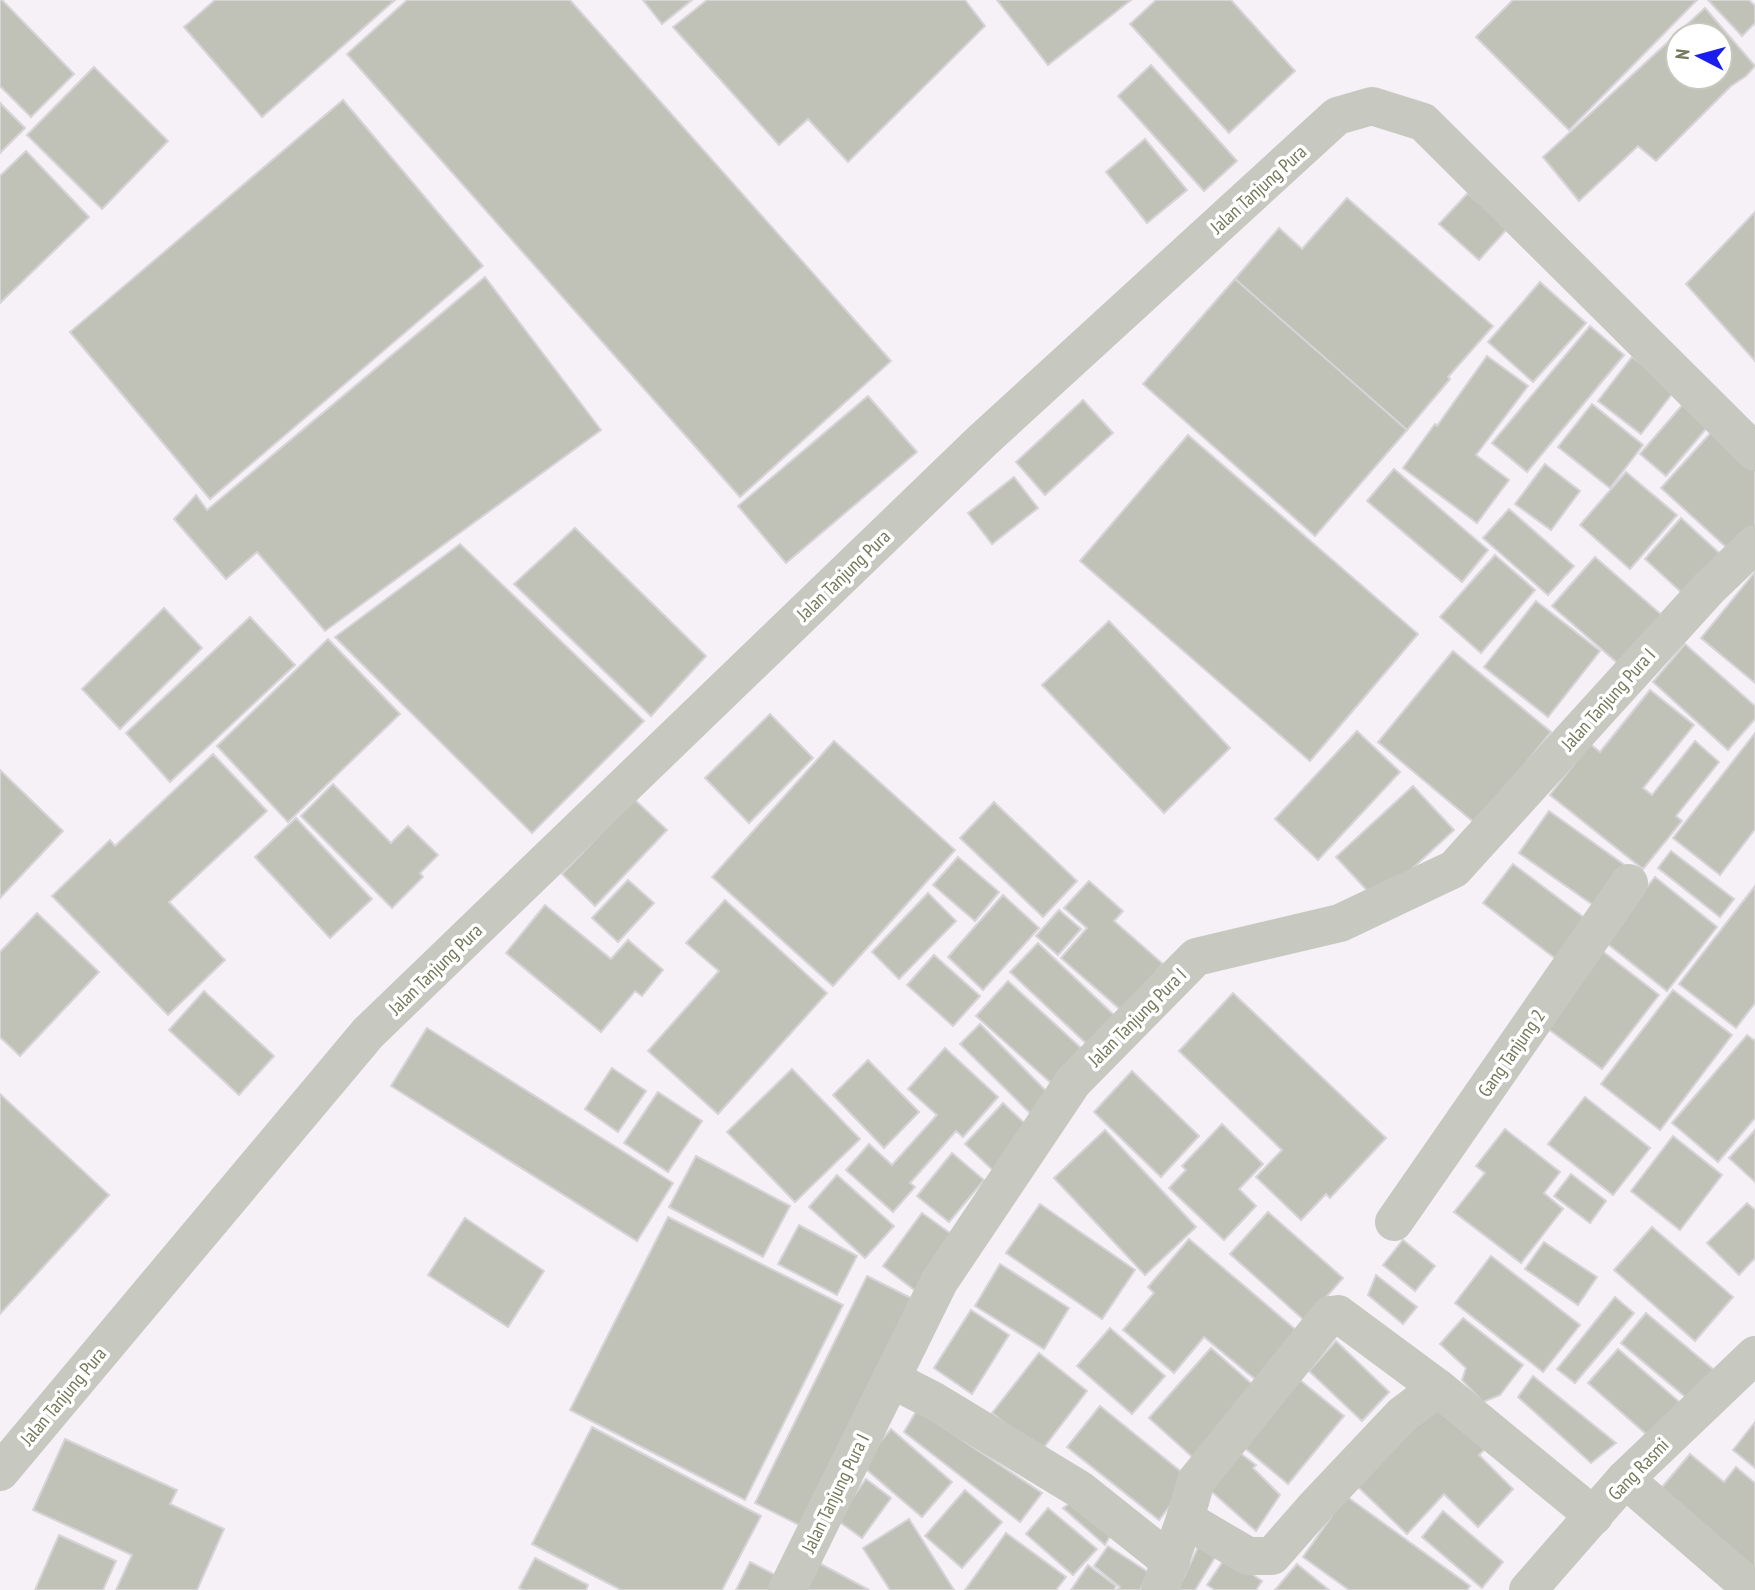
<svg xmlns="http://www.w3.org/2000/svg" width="1755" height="1590" font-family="'PT Sans Narrow',sans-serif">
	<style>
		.building { fill: #c0c1b7; stroke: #d6d4d7; stroke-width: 2; fill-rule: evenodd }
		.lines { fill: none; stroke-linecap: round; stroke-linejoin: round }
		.minor { stroke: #c7c9c0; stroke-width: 38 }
		.labels { text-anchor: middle; stroke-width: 7; stroke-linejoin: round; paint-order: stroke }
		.street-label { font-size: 19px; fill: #73795a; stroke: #fff }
	</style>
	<rect width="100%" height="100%" fill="#f5f1f6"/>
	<g class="building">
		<path d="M0,0h2l72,74 -43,43 -31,-31z"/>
		<path d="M215,0h180l-133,117 -78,-90z"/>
		<path d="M407,0h163l321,361 -151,136 -393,-443z"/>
		<path d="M643,0h49l-30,24z"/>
		<path d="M707,0h258l20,26 -137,136 -40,-43 -29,26 -106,-118z"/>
		<path d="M997,0h134l-83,65z"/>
		<path d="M1156,0h75l64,71 -66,62 -99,-109z"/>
		<path d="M1513,0h184l-128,130 -93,-93z"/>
		<path d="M1708,0h41l6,6v17l-13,13z"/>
		<path d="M1705,8l50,58 -9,10 -15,10 -75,75 -18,-15 -59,55 -36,-44zM1678,35h42v42h-42z"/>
		<path d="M1151,65l86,96 -33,30 -86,-95z"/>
		<path d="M94,67l74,74 -66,68 -75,-74z"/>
		<path d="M343,100l140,166 -273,233 -140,-167z"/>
		<path d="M0,103l25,25 -25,25z"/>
		<path d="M1145,139l42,51 -40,33 -41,-51z"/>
		<path d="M26,151l63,66 -89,86v-127z"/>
		<path d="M1468,193l39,36 -28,31 -40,-36z"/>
		<path d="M1347,198l146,128 -45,51 2,2 -43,51 -172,-151 44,-51 23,21z"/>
		<path d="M1755,212v149l-69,-77z"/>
		<path d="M485,277l116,153 -276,201 -68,-79 -31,27 -52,-60 22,-24 11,15z"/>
		<path d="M1235,279l172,151 -92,106 -172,-152z"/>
		<path d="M1540,282l46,41 -53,59 -45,-40z"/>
		<path d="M1590,326l34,29 -97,117 -35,-29z"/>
		<path d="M1487,356l41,30 -52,69 33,25 -32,43 -74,-55 32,-44 2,2z"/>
		<path d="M1632,357l43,33 -34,44 -43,-33z"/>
		<path d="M868,396l49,56 -131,111 -48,-57z"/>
		<path d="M1083,400l30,33 -68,62 -29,-33z"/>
		<path d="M1685,402l25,22 -44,52 -26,-22z"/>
		<path d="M1592,404l51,41 -33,43 -52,-41z"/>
		<path d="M1716,427l39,36v74l-18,20 -76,-69z"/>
		<path d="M1188,435l230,199 -108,127 -230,-200z"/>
		<path d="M1545,464l35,27 -29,39 -36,-26z"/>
		<path d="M1394,469l94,81 -26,32 -95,-81z"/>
		<path d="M1626,472l51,43 -47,54 -50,-44z"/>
		<path d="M1014,477l24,31 -46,36 -24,-31z"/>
		<path d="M1509,509l65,57 -26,29 -65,-57z"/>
		<path d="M1681,518l47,43 -36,41 -47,-43z"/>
		<path d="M575,528l131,128 -55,60 -137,-132z"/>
		<path d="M460,544l184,177 -112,112 -197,-196z"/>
		<path d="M1495,555l40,35 -54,63 -41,-36z"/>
		<path d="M1595,557l69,60 -43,49 -69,-60z"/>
		<path d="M1755,572v111l-54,-45z"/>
		<path d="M1536,601l64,50 -52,66 -64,-50z"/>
		<path d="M164,608l38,40 -82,81 -38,-40z"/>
		<path d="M250,617l45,48 -125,117 -44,-49z"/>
		<path d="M1109,621l121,127 -66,65 -122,-128z"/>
		<path d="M328,639l72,75 -112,108 -71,-76z"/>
		<path d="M1685,644l70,62v13l-27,31 -75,-68z"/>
		<path d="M1453,651l98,81 -75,92 -98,-82z"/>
		<path d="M1650,690l44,35 -51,63 9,7 43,-54 24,21 -43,54 6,5 -39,48 -93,-74 40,-51 10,8z"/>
		<path d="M770,714l43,44 -64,65 -44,-45z"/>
		<path d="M1357,731l43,41 -82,88 -43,-41z"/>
		<path d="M1755,733v96l-35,46 -47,-37z"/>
		<path d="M834,741l121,109 -122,136 -121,-109z"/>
		<path d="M213,754l54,57 -98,91 56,58 -57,55 -116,-119 58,-56 5,6z"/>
		<path d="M0,770l63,61 -63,67z"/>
		<path d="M333,784l58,59 17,-17 30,29 -18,18 3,4 -31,31 -91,-92z"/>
		<path d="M1413,786l41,44 -77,71 -41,-44z"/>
		<path d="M634,799l33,31 -72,76 -33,-32z"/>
		<path d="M994,802l83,79 -34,36 -83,-79z"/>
		<path d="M1549,811l77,55 -30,41 -77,-54z"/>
		<path d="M296,818l76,81 -42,39 -75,-81z"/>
		<path d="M1671,851l63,48 -14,18 -62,-49z"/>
		<path d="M958,857l41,35 -24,29 -42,-36z"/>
		<path d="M1513,864l73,55 -30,40 -73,-56z"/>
		<path d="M1655,877l62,50 -50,64 -63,-50z"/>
		<path d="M628,880l26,23 -36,39 -26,-24z"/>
		<path d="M1089,881l34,30 -9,10 49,43 -41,47 -61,-53 26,-30 -23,-20z"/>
		<path d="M1755,886v117l-19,25 -57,-44z"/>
		<path d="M928,893l28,28 -57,58 -27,-27z"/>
		<path d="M1003,895l36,33 -56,62 -35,-33z"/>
		<path d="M725,900l102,93 -109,121 -70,-63 71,-80 -33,-28z"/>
		<path d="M545,905l66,54 17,-19 35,30 -21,26 -7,-5 -34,41 -95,-79z"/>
		<path d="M1059,910l22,19 -23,26 -22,-19z"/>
		<path d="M37,913l62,59 -79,84 -20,-19v-85z"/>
		<path d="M1038,943l77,73 -27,29 -78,-73z"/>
		<path d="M1601,950l58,45 -57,74 -59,-44z"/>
		<path d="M934,955l46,41 -27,30 -46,-41z"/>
		<path d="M1008,981l73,67 -30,35 -75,-67z"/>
		<path d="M1673,990l59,45 -72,95 -59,-46z"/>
		<path d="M204,991l70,65 -35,39 -70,-65z"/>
		<path d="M1233,993l153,145 -56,60 -4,-4 -25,26 -45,-43 26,-27 -103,-99z"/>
		<path d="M980,1024l71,72 -19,19 -72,-71z"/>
		<path d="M427,1028l246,155 -36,58 -246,-155z"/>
		<path d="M1747,1035l8,6v77l-37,44 -46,-39z"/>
		<path d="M945,1048l53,49 -35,40 -7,-6 -46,52 5,4 -22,25 -47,-42 23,-26 23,21 45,-50 -29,-26z"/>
		<path d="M868,1060l51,52 -35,36 -51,-53z"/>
		<path d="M612,1068l34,23 -28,41 -33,-23z"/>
		<path d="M792,1069l68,70 -65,63 -68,-70z"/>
		<path d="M1132,1071l67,65 -38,41 -67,-65z"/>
		<path d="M658,1092l44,29 -34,51 -44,-29z"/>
		<path d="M0,1094l109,101 -109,119z"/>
		<path d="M1585,1097l65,51 -37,47 -65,-51z"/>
		<path d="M1003,1103l32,30 -37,42 -33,-31z"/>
		<path d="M1222,1124l41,40 -24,25 17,17 -32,34 -55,-52 17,-18 -4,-4z"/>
		<path d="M1505,1129l55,43 -16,21 19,16 -42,54 -67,-51 31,-39 -9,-7z"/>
		<path d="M1105,1130l91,97 -51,48 -91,-97z"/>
		<path d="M1755,1130v52l-26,-24z"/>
		<path d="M1673,1136l49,39 -42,55 -49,-39z"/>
		<path d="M952,1153l32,27 -35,42 -32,-26z"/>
		<path d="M696,1156l94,50 -27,51 -94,-50z"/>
		<path d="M1571,1174l35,27 -16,22 -36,-27z"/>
		<path d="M837,1175l57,51 -29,32 -56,-51z"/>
		<path d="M1747,1203l8,7v48l-16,17 -32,-32z"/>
		<path d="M1040,1204l95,66 -33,49 -96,-66z"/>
		<path d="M1268,1212l75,66 -38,43 -75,-67z"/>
		<path d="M922,1213l39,28 -40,54 -38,-29z"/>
		<path d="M668,1217l175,88 -98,195 -175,-90z"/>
		<path d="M465,1218l79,53 -36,56 -80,-52z"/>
		<path d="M799,1225l58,31 -20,39 -59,-31z"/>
		<path d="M1652,1227l81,70 -38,44 -81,-71z"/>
		<path d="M1189,1239l113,96 -41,49 -57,-47 -30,36 -51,-43 31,-37 -6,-6z"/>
		<path d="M1403,1240l32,26 -20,25 -32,-26z"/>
		<path d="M1544,1242l53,35 -19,28 -53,-36z"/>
		<path d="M1491,1256l89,69 -37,47 -88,-69z"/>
		<path d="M1000,1264l69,44 -25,41 -69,-43z"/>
		<path d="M1376,1275l41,32 -14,17 -35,-29z"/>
		<path d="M867,1276l46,23 -112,227 -46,-23z"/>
		<path d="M1615,1297l19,16 -59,70 -18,-14z"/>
		<path d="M971,1310l38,25 -37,59 -38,-26z"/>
		<path d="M1646,1313l68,57 -25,30 -68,-57z"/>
		<path d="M1463,1318l60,47 -23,30 -17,7 -21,-22 4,-12 -26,-24z"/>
		<path d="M1110,1328l55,48 -33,38 -55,-48z"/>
		<path d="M1336,1341l53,51 -27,29 -53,-50z"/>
		<path d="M1211,1348l50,44 -62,71 -50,-45z"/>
		<path d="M1618,1349l65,56 -30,35 -65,-57z"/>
		<path d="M1039,1353l48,38 -46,60 -49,-38z"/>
		<path d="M1295,1376l49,40 -56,68 -48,-40z"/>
		<path d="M1533,1376l83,67 -25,20 -73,-66z"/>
		<path d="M1434,1401l51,48 -6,6 34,34 -35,38 -34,-33 -37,40 -51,-49z"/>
		<path d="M1100,1406l90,73 -31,41 -92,-73z"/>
		<path d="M917,1410l125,83 -22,29 -116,-90z"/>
		<path d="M1755,1422v46l-22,-18z"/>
		<path d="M592,1427l169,89 -39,74h-101l-89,-46z"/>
		<path d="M891,1429l61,53 -30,35 -61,-52z"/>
		<path d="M65,1439l112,51 -7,14 54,25 -27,61h-81l16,-35 -99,-45z"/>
		<path d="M1229,1445l27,20 -3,3 27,27 -24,36 -45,-40z"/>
		<path d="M1690,1454l34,28 12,-15 19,16v90l-97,-81z"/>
		<path d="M866,1479l25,19 -29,40 -25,-18z"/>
		<path d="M965,1490l37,32 -40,46 -37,-32z"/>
		<path d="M1346,1496l124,90 -3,4h-118l-46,-33z"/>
		<path d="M1075,1500l39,29 -9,16 -42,-37z"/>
		<path d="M1048,1508l49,41 -24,26 -47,-41z"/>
		<path d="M1443,1511l60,51 -21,26 -60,-51z"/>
		<path d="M909,1519l45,71h-64l-27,-42z"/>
		<path d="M1006,1533l60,44 -10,13h-91z"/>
		<path d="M59,1535l57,26 -13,29h-68z"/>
		<path d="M1200,1543l17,11 -22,36h-17z"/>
		<path d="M1108,1546l40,26 -8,18h-23l3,-3 -26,-21z"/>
		<path d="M1226,1557l36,24 -6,9h-41l-8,-5z"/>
		<path d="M535,1558l53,27 -2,5h-63l-4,-2z"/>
		<path d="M750,1562l39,20 -4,8h-49z"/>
		<path d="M819,1563l50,27h-65z"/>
		<path d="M1297,1564l32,26h-54z"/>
		<path d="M1088,1565l28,21 -2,4h-43z"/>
	</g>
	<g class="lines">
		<g class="minor">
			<path d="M1394,1222l235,-339"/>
			<path d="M891,1379l43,22 145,88 92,73"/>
			<path d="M0,1472l368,-439 615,-593 354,-324 35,-10 51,16 332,330"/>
			<path d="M1625,1479l128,111"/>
			<path d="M1185,1519l63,37h24l43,-49 87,-92 36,-27 156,128"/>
			<path d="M787,1590l152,-308 134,-200 123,-125 144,-34 114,-54 255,-281 46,-44"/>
			<path d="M1160,1590l25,-71 11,-38 134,-166 8,-1 100,74"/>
			<path d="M1528,1590l97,-111 130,-124"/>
		</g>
	</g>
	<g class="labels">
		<g class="street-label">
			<text transform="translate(1258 189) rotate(-42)" y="7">Jalan Tanjung Pura</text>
			<text transform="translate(843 575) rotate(-44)" y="7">Jalan Tanjung Pura</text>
			<text transform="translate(1608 699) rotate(-48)" y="7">Jalan Tanjung Pura I</text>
			<text transform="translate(435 969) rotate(-44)" y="7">Jalan Tanjung Pura</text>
			<text transform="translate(1137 1017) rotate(-45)" y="7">Jalan Tanjung Pura I</text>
			<text transform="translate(1511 1053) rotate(-55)" y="7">Gang Tanjung 2</text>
			<text transform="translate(63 1396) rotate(-50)" y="7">Jalan Tanjung Pura</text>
			<text transform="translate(1638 1469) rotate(-46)" y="7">Gang Rasmi</text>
			<text transform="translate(835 1493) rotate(-64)" y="7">Jalan Tanjung Pura I</text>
		</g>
	</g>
	<g transform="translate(1699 56) rotate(276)"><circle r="33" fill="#ffffff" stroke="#c7c9bd" stroke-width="2"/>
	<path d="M0-5L12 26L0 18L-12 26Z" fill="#191eee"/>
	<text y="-10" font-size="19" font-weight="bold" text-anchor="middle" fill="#73795a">N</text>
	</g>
</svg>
